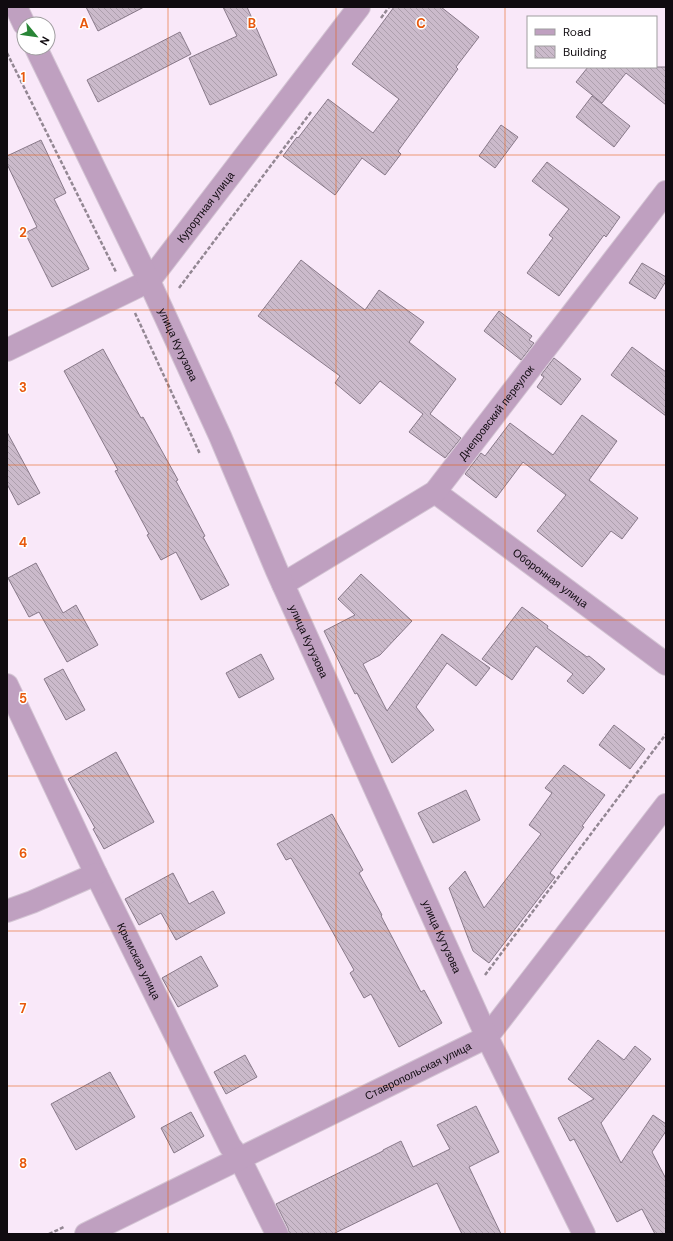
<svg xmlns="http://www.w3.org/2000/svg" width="673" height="1241" font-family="'DM Sans',sans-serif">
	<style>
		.building { fill: url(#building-back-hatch); stroke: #887989 }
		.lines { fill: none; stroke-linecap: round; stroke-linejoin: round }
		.minor-casing { stroke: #d4c5d4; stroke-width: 24 }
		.tertiary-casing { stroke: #d4c5d4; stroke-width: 24 }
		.path { stroke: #938793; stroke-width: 2.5; stroke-dasharray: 4 2; stroke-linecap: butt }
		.minor { stroke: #bfa0c0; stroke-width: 22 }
		.tertiary { stroke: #bfa0c0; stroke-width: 22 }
		.grid { fill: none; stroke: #e8590c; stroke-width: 1; stroke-opacity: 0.55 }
		.labels { text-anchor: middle; stroke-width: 3; stroke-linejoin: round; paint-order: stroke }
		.street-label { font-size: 11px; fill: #100b10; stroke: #fff }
		.grid-label { font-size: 13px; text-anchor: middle; font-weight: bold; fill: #e8590c; stroke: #fff; stroke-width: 3; stroke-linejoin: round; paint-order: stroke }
	</style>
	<defs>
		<pattern id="building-back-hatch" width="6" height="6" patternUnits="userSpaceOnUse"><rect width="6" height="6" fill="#cbbacb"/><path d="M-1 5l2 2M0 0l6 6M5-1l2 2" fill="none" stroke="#ad9fad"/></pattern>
	</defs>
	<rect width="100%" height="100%" fill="#f9e8f9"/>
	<g class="building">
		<path d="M86,7h58l-46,24z"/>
		<path d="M223,7h24l30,68 -67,30 -21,-47 48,-22z"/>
		<path d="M394,7h47l38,30 -23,30 2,2 -60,82 3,3 -16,21 -23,-17 -27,37 -52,-39 14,-19 1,1 30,-39 45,34 26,-34 -47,-35z"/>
		<path d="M180,32l11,22 -93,48 -11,-22z"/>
		<path d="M588,67h78v38l-40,-32 -24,30 -26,-21z"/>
		<path d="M592,96l38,30 -16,21 -38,-30z"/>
		<path d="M501,125l17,12 -23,31 -16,-12z"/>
		<path d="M41,140l25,53 -12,6 35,70 -37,18 -27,-54 12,-6 -30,-63v-8z"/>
		<path d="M547,162l73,55 -14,20 -2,-2 -45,61 -32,-23 26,-35 -4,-3 20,-26 -37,-28z"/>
		<path d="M301,260l64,50 14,-20 45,32 -15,20 47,37 -26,35 31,24 -16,20 -36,-26 14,-18 -43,-33 -20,23 -25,-21 5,-7 -82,-60z"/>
		<path d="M642,263l24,14v4l-11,18 -26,-16z"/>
		<path d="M499,311l33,25 -3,4 5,3 -13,17 -37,-29z"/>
		<path d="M632,347l34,25v44l-55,-41z"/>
		<path d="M103,349l38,69 2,-1 35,63 -2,1 29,55 -2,1 26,48 -28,15 -25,-48 -15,8 -14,-25 2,-1 -34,-63 3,-1 -54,-99z"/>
		<path d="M554,358l27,21 -20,26 -24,-18 7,-10 -3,-2z"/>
		<path d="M582,415l35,26 -28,39 49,38 -16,21 -11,-8 -29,36 -45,-36 29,-36 -43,-33 -27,36 -31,-24 16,-21 4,3 25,-33 43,32z"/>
		<path d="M7,432l33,61 -22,12 -11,-21z"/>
		<path d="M36,563l27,50 13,-8 22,40 -31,17 -28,-50 -10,5 -21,-39z"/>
		<path d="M361,574l51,47 -32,34 -17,9 24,47 55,-77 48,34 -14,18 -29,-23 -31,44 18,23 -42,33 -35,-70 -2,1 -31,-63 31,-16 -17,-16z"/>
		<path d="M522,607l26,19 -1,2 40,29 2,-1 16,13 -22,25 -16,-13 6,-7 -37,-28 -24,34 -30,-21z"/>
		<path d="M261,654l13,25 -35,19 -13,-25z"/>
		<path d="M63,669l22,41 -19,10 -22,-41z"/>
		<path d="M614,725l31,24 -15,20 -31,-24z"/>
		<path d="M116,752l38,70 -50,27 -11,-20 2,-1 -27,-49z"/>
		<path d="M564,765l41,30 -23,31 2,1 -34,46 5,4 -66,86 -16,-12 -24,-63 16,-17 19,37 57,-74 -12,-9 23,-32 -7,-5z"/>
		<path d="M466,790l14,30 -47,23 -15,-30z"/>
		<path d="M332,814l31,56 -4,3 23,42 -1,1 40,76 3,-2 18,33 -43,24 -28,-53 -7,4 -14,-25 4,-3 -63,-112 -5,2 -9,-16z"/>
		<path d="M173,873l16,31 24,-13 12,22 -49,27 -15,-27 -22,12 -14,-26z"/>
		<path d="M201,956l17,30 -40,21 -16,-29z"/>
		<path d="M598,1040l26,20 11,-14 16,13 -50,64 20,40 32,-48 13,9v7l-14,21 14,27v55h-11l-13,-25 -25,13 -43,-83 -4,2 -12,-23 36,-19 -26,-20z"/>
		<path d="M245,1055l12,22 -31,17 -12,-22z"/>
		<path d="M110,1072l25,45 -59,33 -25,-46z"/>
		<path d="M476,1106l23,46 -30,15 32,67h-39l-25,-51 -104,51h-44l-1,-6 -12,-24 107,-53v-1l18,-9 12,26 37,-18 -13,-24z"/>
		<path d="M191,1112l13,24 -30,17 -13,-25z"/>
	</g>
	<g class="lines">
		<defs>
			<g id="minor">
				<path id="s1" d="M7,350l142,-69 210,-274"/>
				<path id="s2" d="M435,492l231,172"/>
				<path id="s3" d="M283,584l152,-92 231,-300"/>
				<path id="s4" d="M7,685l89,189 134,272 10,13 37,75"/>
				<path d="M7,911l25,-9 64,-28"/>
				<path id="s5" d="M86,1234l401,-197 179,-232"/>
			</g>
			<g id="tertiary">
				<path d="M16,7l8,17"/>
				<path id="s6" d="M36,48l113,233 71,155 57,135 210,466 97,197"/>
			</g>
		</defs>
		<use href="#minor" class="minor-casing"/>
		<use href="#tertiary" class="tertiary-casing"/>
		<g class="path">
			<path d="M381,18l8,-11"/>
			<path d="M7,53l109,219"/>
			<path d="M179,288l132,-176"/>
			<path d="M135,313l65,141"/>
			<path d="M485,975l181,-241"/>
			<path d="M49,1234l15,-7"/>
		</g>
		<use href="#minor" class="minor"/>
		<use href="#tertiary" class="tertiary"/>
	</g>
	<path class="grid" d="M168,7v1227M336,7v1227M505,7v1227M7,155h659M7,310h659M7,465h659M7,620h659M7,776h659M7,931h659M7,1086h659"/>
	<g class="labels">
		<g class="street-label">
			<text dy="4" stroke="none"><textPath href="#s1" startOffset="251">Курортная улица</textPath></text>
			<text dy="4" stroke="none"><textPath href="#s6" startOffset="329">улица Кутузова</textPath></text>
			<text dy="4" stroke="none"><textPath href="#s3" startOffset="278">Днепровский переулок</textPath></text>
			<text dy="4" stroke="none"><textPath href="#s2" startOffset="144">Оборонная улица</textPath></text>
			<text dy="4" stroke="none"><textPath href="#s6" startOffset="653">улица Кутузова</textPath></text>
			<text dy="4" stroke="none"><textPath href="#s6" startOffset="977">улица Кутузова</textPath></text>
			<text dy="4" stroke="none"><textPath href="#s4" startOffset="306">Крымская улица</textPath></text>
			<text dy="4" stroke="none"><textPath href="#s5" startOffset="370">Ставропольская улица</textPath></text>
		</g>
	</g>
	<g class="grid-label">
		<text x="84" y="28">A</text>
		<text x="252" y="28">B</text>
		<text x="421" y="28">C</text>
		<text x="23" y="82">1</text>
		<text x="23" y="237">2</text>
		<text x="23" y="392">3</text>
		<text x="23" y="547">4</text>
		<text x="23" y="703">5</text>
		<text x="23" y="858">6</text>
		<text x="23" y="1013">7</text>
		<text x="23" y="1168">8</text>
	</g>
	<rect width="673" height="1241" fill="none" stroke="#100b10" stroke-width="16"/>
	<rect x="527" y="16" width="130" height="52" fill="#ffffff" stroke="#9f9d9f"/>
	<rect x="535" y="29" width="20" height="6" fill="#bfa0c0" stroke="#9f9d9f"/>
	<text x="563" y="36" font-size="12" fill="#100b10">Road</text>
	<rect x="535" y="46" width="20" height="12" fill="url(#building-back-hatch)" stroke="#9f9d9f"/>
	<text x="563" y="56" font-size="12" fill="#100b10">Building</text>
	<g transform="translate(36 36) rotate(119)"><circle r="19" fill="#ffffff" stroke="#9f9d9f"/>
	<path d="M0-3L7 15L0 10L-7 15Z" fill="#298536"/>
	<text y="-6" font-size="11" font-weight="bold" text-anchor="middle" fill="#100b10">N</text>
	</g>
</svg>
